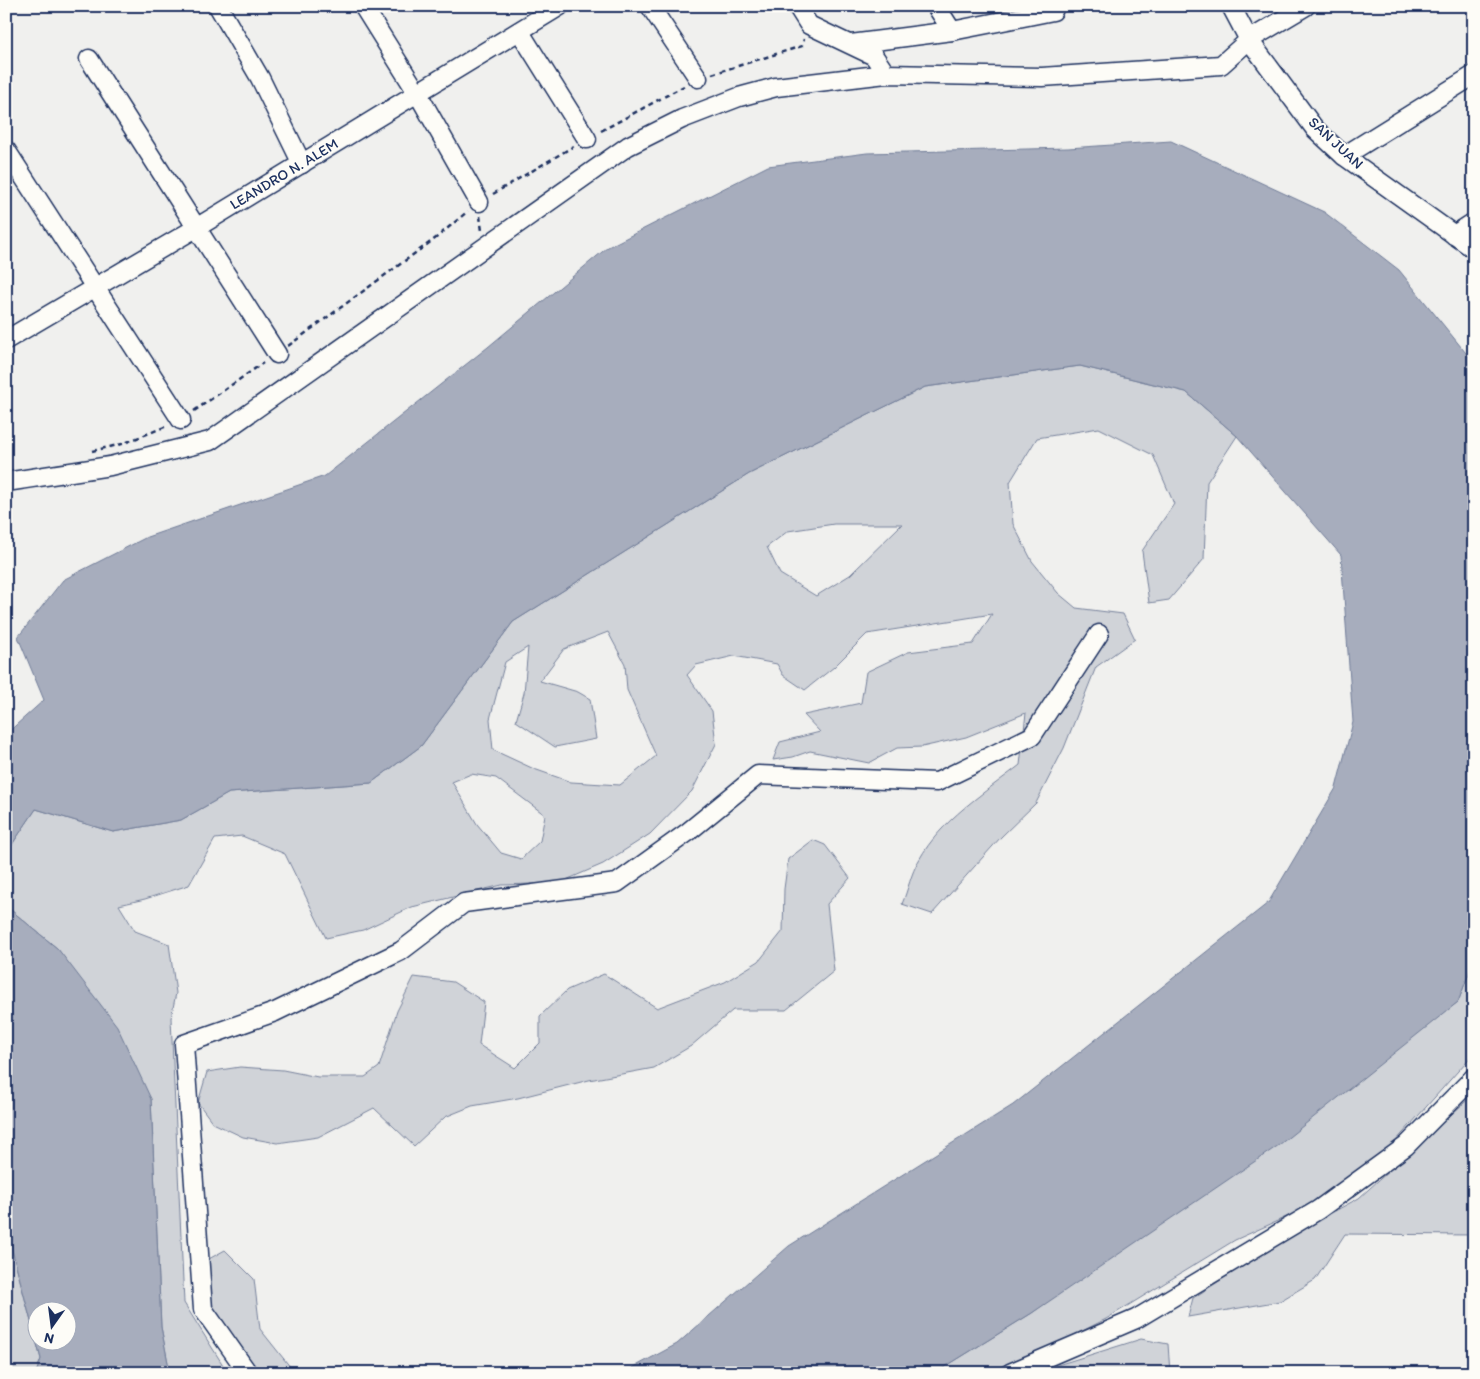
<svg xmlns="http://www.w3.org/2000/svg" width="1480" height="1379" font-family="Itim,sans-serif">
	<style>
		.green { fill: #d0d3d8; stroke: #76819b; fill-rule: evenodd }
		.water { fill: #a7adbd; stroke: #6f7b97; fill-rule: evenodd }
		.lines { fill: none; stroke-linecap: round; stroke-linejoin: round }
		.minor-casing { stroke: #1b2f5e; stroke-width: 21 }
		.path { stroke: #1b2f5e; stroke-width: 2.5; stroke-dasharray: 5 4; stroke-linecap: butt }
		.minor { stroke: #fdfcf7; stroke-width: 18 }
		.labels { text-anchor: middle; stroke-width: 4; stroke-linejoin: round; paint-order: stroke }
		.street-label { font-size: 15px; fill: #1b2f5e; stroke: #fdfcf7 }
	</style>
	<rect width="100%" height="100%" fill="#f0f0ee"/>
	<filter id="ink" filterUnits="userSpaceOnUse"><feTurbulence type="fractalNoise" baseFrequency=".02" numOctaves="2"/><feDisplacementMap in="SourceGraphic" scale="10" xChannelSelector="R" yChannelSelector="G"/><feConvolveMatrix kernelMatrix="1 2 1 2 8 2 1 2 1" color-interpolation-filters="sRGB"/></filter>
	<g filter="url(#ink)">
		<g class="green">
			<path d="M1080,366l106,26 51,44 -30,46 -3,77 -35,41 -20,3 -7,-52 32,-47 -21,-49 -54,-27 -62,10 -27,44 3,42 19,37 26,32 18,15 47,6 12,25 -39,28 -32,81 -28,55 -35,34 -69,77 -30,-10c6,-14 9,-31 17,-44 22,-40 65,-67 101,-95l6,-52 -60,24 -44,10 -25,1 -28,15 -59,-12 -17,6 -20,3 7,-18 40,-10 -16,-17 57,-12 5,-31 42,-20 65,-8 19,-30 -125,20 -33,33 -29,23 -22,-15 -6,-11 -43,-8 -38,9 -9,10 25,36 4,33 -24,47 -42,43 -47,30 -44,19 -57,2 -90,22 -49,23 -37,8 -41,-84 -43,-18 -27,3 -26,46 -44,14 -26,6 16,26 34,13 7,49 -5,25 13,285 44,70h-58l-9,-46 -10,-228 -93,-150 -52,-43v-49l7,-14 23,-34 77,23 68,-12 48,-27 142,-10 50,-37 92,-124 236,-148 176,-87zM834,524h68l-52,51 -34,21 -36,-22 -13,-27 21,-16zM608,632l17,32 2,26 29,66 -36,29 -49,-3 -37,-13 -41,-19 -3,-31 15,-57 23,-15 -4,46 -8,28 39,26 41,-8 -6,-40 -12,-7 -38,-11 24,-32zM471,774l25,4 49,37 -5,26 -19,18 -20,-6 -24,-29 -25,-42z"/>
			<path d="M813,840l12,5 25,33 -23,26 7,67 -48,39h-53l-42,36 -37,22 -65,12 -71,18 -46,8 -27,11 -31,29 -40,-38 -56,29 -41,6 -34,-6 -30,-14 -15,-20 9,-31 33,-5 43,3 35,7h47l14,-10 18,-56 17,-34 39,5 31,20 -5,43 36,23 25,-25v-27l27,-26 37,-16 53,34 68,-26 34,-21 24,-30 1,-42 4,-30z"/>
			<path d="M1474,960v93l-95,107 -66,45 -78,35 -129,79 -107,54h-64l97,-60 426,-311z"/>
			<path d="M1474,1094v141l-129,-1 -30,46 -35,21 -92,16 5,-19 96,-62 70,-38z"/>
			<path d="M6,1203l6,47 29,109 -5,14h-30z"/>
			<path d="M225,1250l29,29 6,50 35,44h-36l-36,-45 -17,-36 1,-32z"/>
			<path d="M1141,1339l27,5 2,29h-138z"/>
		</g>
		<g class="water">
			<path d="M1171,141l153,71 75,58 75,93v597l-16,42 -179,143 -247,168 -97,60h-312l54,-29 112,-98 224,-141 255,-202 68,-115 17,-66 -12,-167 -104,-119 -51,-44 -106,-26 -155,21 -176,87 -236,148 -92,124 -50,37 -142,10 -48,27 -68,12 -77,-23 -23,34 -7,14v-123l38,-34 -26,-63 45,-57 84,-43 178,-61 163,-129 120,-100 160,-81 99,-13 201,-5z"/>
			<path d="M6,906l52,43 59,77 34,73 10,228 9,46h-134l5,-14 -29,-109 -6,-47zM38,1312h30v30h-30z"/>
		</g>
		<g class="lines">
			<defs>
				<g id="minor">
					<path d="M218,6l42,72 42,86"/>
					<path d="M363,6l55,88 61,108"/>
					<path d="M650,6l48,72"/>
					<path d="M797,6l12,19 65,31 12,18"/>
					<path d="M936,6l16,25"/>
					<path d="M1231,6l18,34 66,89 29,27 130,93"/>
					<path d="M520,32l67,107"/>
					<path d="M851,44l101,-13 101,-20 2,-5"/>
					<path d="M89,59l188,295"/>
					<path d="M6,150l175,270"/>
					<path d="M1344,156l130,-81"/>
					<path d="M1454,235l20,-13"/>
					<path d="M6,340l190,-112 364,-222"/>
					<path d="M6,482l104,-16 100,-25 418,-295 54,-27 57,-22 37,-10 110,-13 156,3 179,-12 28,-25 57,-34"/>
					<path d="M248,1373l-45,-64 -19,-265 91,-32 126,-61 63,-48 153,-20 71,-51 70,-57 179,7 95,-46 67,-102"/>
					<path d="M1010,1373l126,-54 182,-109 88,-64 68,-69"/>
				</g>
			</defs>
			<use href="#minor" class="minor-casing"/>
			<g class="path">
				<path d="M712,74l90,-28 2,-7"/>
				<path d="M601,131l83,-45"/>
				<path d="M493,194l81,-48"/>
				<path d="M480,216l2,15"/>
				<path d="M288,346l148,-108 32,-27"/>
				<path d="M194,411l69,-48"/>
				<path d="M92,451l30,-7 45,-18"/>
			</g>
			<use href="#minor" class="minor"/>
		</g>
	</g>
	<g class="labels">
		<g class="street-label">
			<text transform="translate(1336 143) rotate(43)" y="5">SAN JUAN</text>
			<text transform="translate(284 174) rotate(-31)" y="5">LEANDRO N. ALEM</text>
		</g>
	</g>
	<rect width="1480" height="1379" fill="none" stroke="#fdfcf7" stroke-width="25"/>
	<rect x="12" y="12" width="1455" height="1354" fill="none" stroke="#1b2f5e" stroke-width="2" filter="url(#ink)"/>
	<g transform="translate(52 1326) rotate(194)"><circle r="24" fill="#fdfcf7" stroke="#a3aaba"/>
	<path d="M0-4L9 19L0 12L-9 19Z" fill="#1b2f5e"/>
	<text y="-8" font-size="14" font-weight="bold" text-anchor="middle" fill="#1b2f5e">N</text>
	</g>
</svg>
